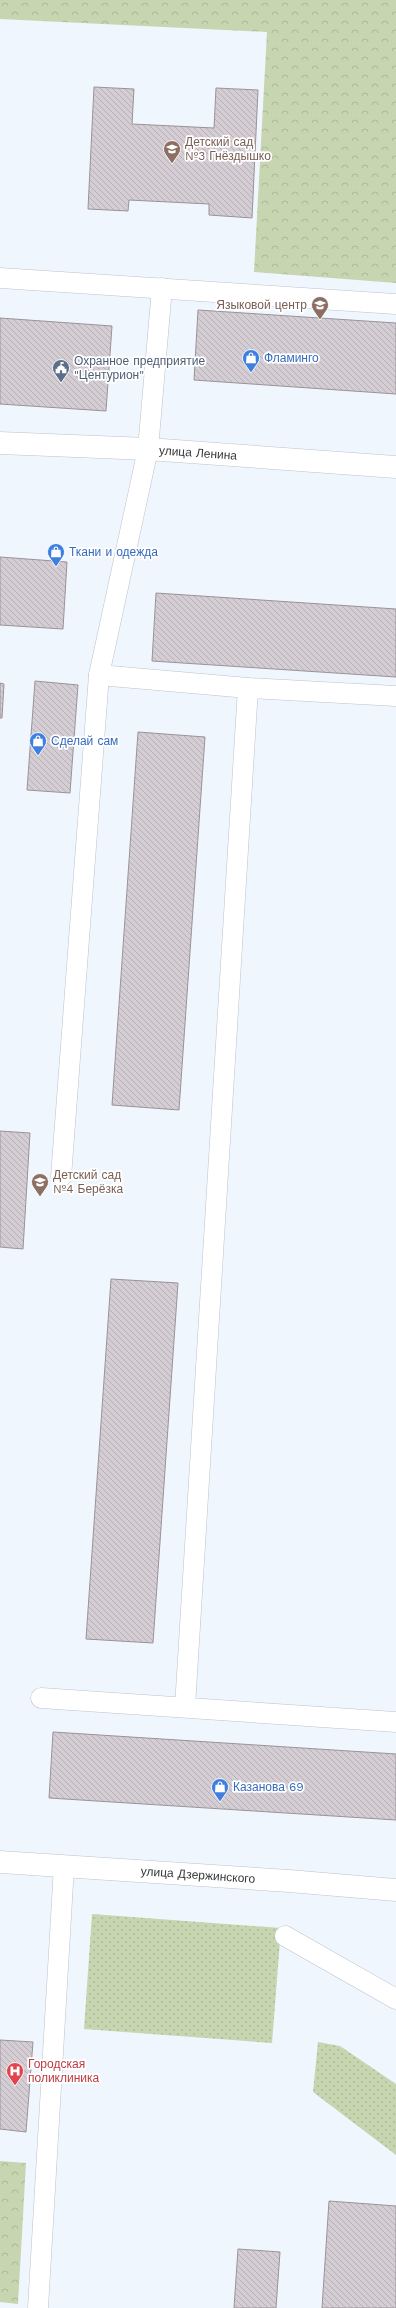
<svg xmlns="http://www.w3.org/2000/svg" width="396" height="2308" font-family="'Work Sans',sans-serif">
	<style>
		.grass { fill: url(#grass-dots) }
		.park { fill: url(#park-crowns) }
		.building { fill: url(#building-back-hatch); stroke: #9a9399 }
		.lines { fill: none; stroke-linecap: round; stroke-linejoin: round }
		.service-casing { stroke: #bdc3ca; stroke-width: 21 }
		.tertiary-casing { stroke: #bdc3ca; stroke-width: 23 }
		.service { stroke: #fff; stroke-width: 20 }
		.tertiary { stroke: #fff; stroke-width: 22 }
		.labels { text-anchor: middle; stroke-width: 3.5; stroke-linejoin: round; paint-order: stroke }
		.education-label { font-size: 12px; fill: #785e54; stroke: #fff; text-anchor: start }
		.shop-label { font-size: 12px; fill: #366cbe; stroke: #fff; text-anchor: start }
		.service-label { font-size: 12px; fill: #4e5e75; stroke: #fff; text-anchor: start }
		.street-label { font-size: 12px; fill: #35383b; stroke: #fff }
		.health-label { font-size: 12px; fill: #be3a42; stroke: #fff; text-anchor: start }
	</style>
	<defs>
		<pattern id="grass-dots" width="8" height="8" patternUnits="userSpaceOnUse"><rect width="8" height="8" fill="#c7d6b0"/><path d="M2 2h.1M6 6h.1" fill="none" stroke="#acb898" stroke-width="1.8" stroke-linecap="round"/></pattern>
		<pattern id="park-crowns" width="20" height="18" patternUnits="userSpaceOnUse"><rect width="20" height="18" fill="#c7d6b0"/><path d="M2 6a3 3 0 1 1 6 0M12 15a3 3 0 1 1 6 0" fill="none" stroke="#acb898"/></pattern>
		<pattern id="building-back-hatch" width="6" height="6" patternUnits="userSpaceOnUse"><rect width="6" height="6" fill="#d4cdd3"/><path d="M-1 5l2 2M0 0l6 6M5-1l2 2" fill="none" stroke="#b7b1b6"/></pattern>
	</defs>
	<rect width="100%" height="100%" fill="#f0f6fe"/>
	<g class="grass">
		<path d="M92,1914l189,14 -9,115 -188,-14z"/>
		<path d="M318,2042l22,4 56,38v71l-83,-63z"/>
	</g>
	<g class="park">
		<path d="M0,0h396v283l-142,-11 13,-240 -267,-13z"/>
		<path d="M0,2161l26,2 -8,141 -18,-2z"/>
	</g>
	<g class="building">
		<path d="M94,87l40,2 -2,35 82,4 2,-40 42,2 -6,128 -43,-3v-11l-80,-4 -1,11 -40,-2z"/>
		<path d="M198,310l198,13v71l-202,-14z"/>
		<path d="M0,318l112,8 -6,85 -106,-7z"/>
		<path d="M0,557l67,5 -4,67 -63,-4z"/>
		<path d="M156,593l240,16v68l-244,-16z"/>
		<path d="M35,681l43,4 -8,108 -43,-3z"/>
		<path d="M0,683l4,1 -2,34h-2z"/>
		<path d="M138,732l67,5 -26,373 -67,-5z"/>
		<path d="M0,1131l30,2 -7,116 -23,-2z"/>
		<path d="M111,1279l67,4 -25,360 -67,-4z"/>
		<path d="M53,1732l343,22v66l-347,-22z"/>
		<path d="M0,2040l33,2 -7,90 -26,-3z"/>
		<path d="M329,2201l67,5v102h-74z"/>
		<path d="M238,2249l42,3 -4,56h-42z"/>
	</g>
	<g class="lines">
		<defs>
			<g id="service">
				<path d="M0,278l396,26"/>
				<path d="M162,288l-14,161 -49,226 149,13 148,8"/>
				<path d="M61,1177l38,-502"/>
				<path d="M41,1698l355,24"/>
				<path d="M185,1707l63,-1019"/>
				<path d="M285,1936l111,63"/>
				<path d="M38,2308l26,-442"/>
			</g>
			<g id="tertiary">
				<path d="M0,443l148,6 248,18"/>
				<path d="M0,1862l289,19 107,9"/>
			</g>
		</defs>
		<use href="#service" class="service-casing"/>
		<use href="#tertiary" class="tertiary-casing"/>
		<use href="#service" class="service"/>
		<use href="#tertiary" class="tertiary"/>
	</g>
	<defs>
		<symbol id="school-pin" viewBox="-11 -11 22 30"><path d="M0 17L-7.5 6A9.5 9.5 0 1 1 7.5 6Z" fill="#8d6e63" stroke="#fff"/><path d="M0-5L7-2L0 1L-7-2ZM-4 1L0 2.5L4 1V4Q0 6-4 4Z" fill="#fff"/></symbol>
		<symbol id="shop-pin" viewBox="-11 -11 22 30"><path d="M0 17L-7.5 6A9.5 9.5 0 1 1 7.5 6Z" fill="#3f7fe0" stroke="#fff"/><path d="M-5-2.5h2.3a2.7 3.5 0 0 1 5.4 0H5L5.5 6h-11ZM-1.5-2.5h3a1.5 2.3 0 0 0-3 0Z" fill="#fff"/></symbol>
		<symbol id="civic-pin" viewBox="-11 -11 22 30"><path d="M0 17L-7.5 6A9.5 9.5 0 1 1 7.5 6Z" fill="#5c6f8a" stroke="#fff"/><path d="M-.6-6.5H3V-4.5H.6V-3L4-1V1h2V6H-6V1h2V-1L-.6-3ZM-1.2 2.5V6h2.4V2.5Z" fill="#fff"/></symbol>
		<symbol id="hospital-pin" viewBox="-11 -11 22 30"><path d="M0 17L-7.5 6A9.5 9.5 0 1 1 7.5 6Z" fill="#e0444e" stroke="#fff"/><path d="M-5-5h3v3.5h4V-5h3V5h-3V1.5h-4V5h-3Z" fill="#fff"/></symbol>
	</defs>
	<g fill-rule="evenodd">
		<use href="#school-pin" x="162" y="139" width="20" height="27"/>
		<use href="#school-pin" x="310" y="295" width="20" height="27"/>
		<use href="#shop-pin" x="241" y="348" width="20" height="27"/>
		<use href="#civic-pin" x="51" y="358" width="20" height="27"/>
		<use href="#shop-pin" x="46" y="542" width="20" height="27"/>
		<use href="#shop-pin" x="28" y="731" width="20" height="27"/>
		<use href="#school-pin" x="30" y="1172" width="20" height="27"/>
		<use href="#shop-pin" x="210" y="1777" width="20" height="27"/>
		<use href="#hospital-pin" x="5" y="2061" width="20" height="27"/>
	</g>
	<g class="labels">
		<g class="education-label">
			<text x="185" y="146">Детский сад<tspan x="185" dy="14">№3 Гнёздышко</tspan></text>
			<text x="307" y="309" text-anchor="end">Языковой центр</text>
			<text x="53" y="1179">Детский сад<tspan x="53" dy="14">№4 Берёзка</tspan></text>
		</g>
		<g class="shop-label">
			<text x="264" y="362">Фламинго</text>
			<text x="69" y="556">Ткани и одежда</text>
			<text x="51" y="745">Сделай сам</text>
			<text x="233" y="1791">Казанова 69</text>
		</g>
		<g class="service-label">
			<text x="74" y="365">Охранное предприятие<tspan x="74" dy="14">"Центурион"</tspan></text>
		</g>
		<g class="street-label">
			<text transform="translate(198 453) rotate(4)" y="4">улица Ленина</text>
			<text transform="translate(198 1875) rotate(4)" y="4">улица Дзержинского</text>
		</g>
		<g class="health-label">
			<text x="28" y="2068">Городская<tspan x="28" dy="14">поликлиника</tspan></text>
		</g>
	</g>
</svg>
